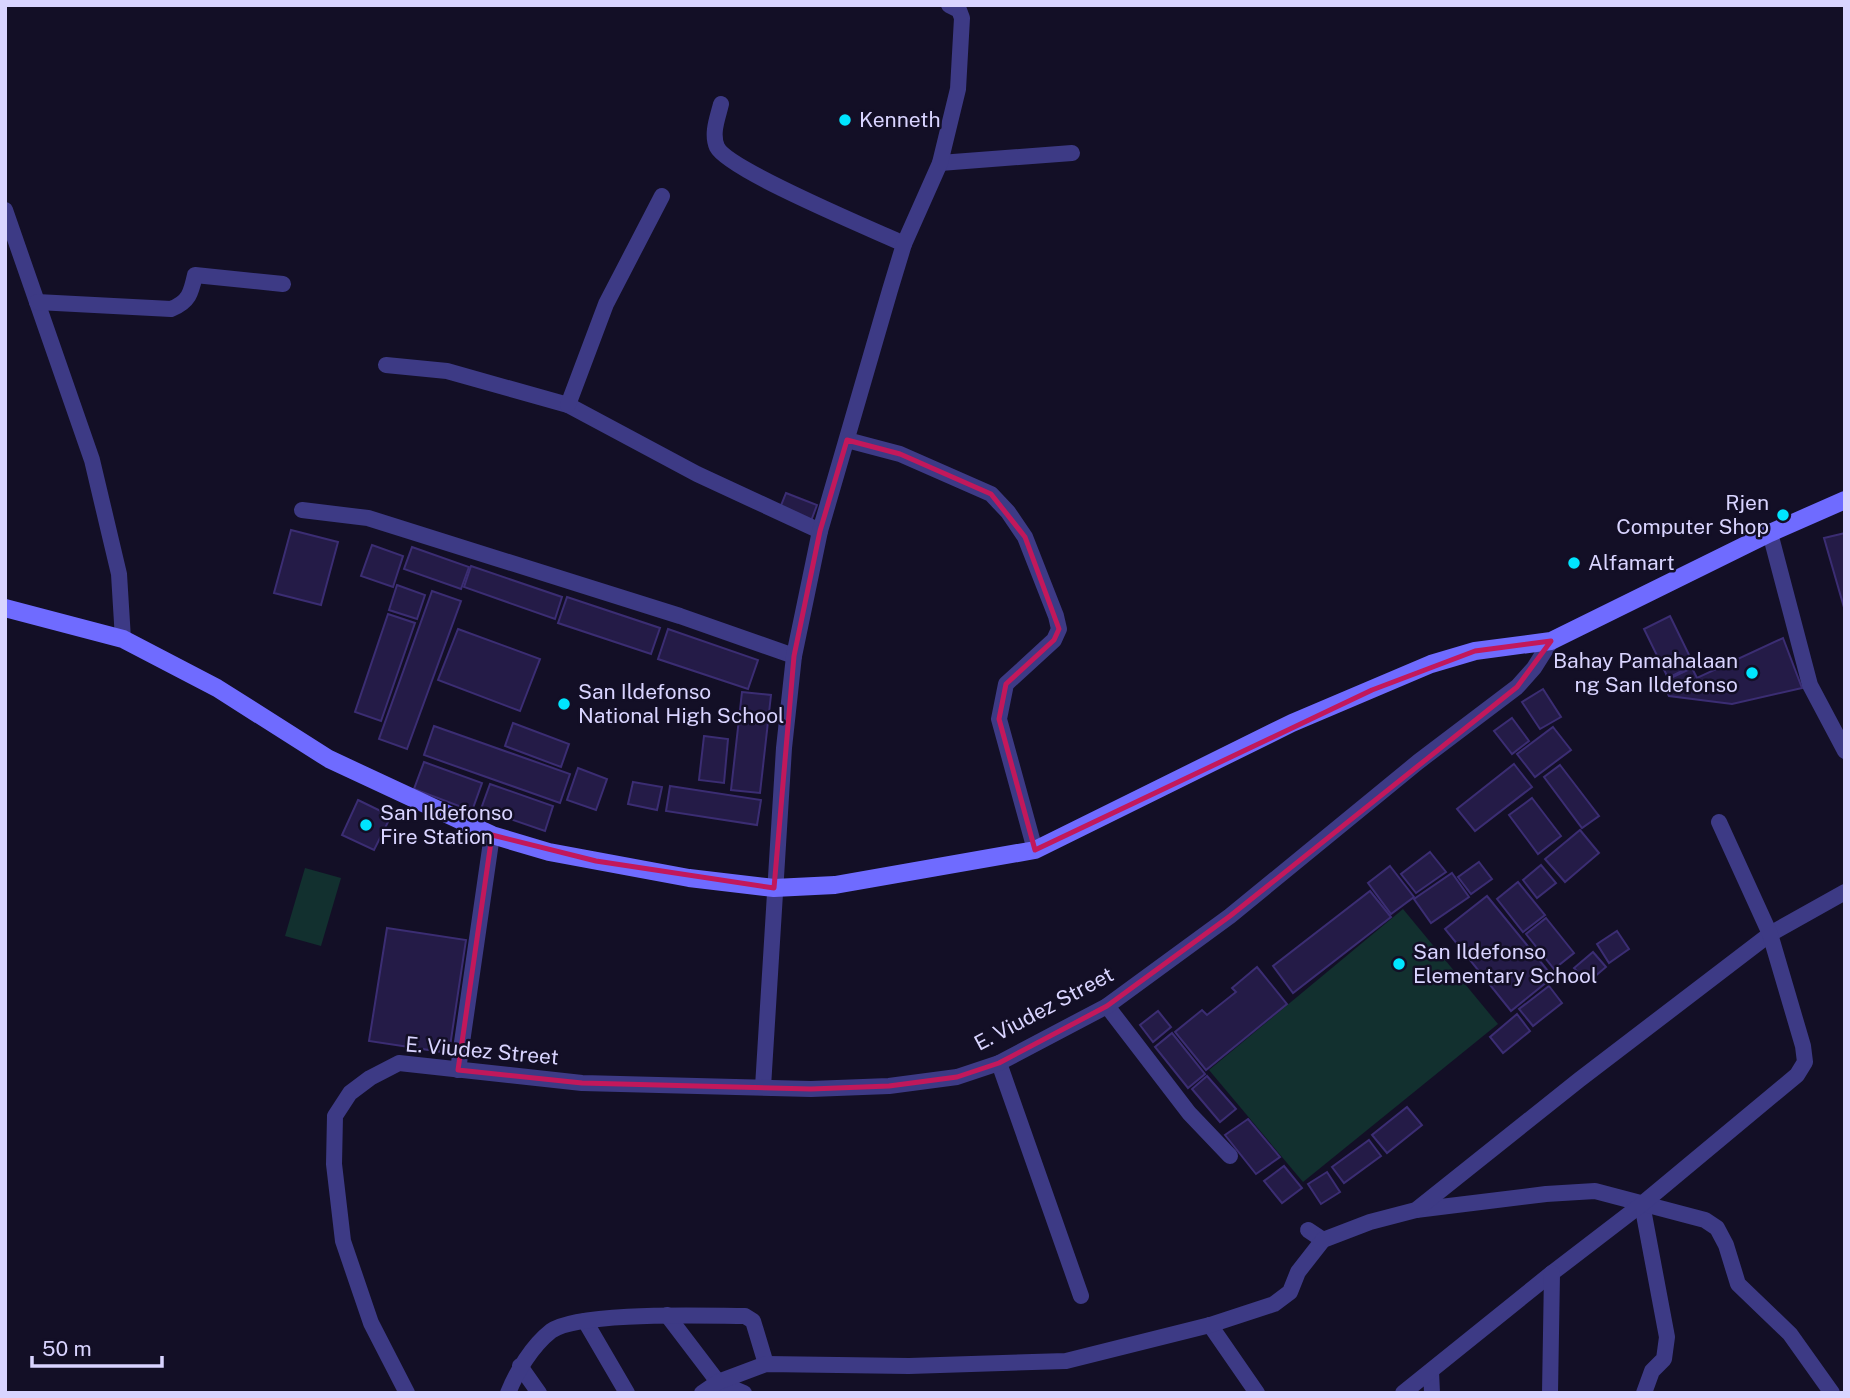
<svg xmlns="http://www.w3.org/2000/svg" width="1850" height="1398" font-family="'Public Sans',sans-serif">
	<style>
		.green { fill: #12302f }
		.building { fill: #241b47; stroke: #3b2d73; stroke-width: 2 }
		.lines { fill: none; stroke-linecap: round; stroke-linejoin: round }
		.street { stroke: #3d3a85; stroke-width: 16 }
		.secondary { stroke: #6f6bff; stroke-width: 18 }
		.marked { fill: none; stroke: #c2185b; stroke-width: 5; stroke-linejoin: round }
		.poi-dot { fill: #00e5ff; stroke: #130f26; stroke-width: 2.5 }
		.labels { text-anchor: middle; stroke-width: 5; stroke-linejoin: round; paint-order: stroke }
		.poi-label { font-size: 21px; fill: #d9d4ff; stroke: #130f26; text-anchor: start }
		.street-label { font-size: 21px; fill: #d9d4ff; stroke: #130f26 }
	</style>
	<rect width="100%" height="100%" fill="#130f26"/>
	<g class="green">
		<path d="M305,868l36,10 -20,68 -36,-10z"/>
		<path d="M1403,909l95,115 -195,158 -94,-112z"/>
	</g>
	<g class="building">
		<path d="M786,493l31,12 -6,16 -31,-13z"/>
		<path d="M291,530l47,12 -17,63 -47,-12z"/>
		<path d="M1845,533v78l-21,-73z"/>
		<path d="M372,545l31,11 -10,31 -32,-11z"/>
		<path d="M412,547l57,20 -8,22 -57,-20z"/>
		<path d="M471,566l91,31 -7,22 -91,-32z"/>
		<path d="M397,585l28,10 -8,24 -28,-9z"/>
		<path d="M432,591l29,10 -54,148 -28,-10z"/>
		<path d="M567,597l93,31 -9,26 -93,-31z"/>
		<path d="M388,614l27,9 -34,98 -26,-9z"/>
		<path d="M1670,616l24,49 -26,13 -24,-49z"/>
		<path d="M458,629l82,30 -20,52 -82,-31z"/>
		<path d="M668,629l90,31 -10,29 -90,-30z"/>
		<path d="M1783,638l19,50 -70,16 -63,-8 -7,-14 30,-14 5,10z"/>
		<path d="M1543,689l18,28 -21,12 -18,-27z"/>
		<path d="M742,692l29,3 -11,98 -29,-3z"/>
		<path d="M1512,718l17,23 -17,13 -18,-23z"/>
		<path d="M513,723l56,21 -8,23 -56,-21z"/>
		<path d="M434,726l136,48 -10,29 -136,-48z"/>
		<path d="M1553,727l18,23 -36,27 -18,-23z"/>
		<path d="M704,736l24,3 -4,44 -25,-3z"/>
		<path d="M424,762l58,21 -10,28 -58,-22z"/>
		<path d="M1514,764l18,23 -57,44 -18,-22z"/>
		<path d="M1560,765l39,51 -17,12 -38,-51z"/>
		<path d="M578,768l29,11 -11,31 -29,-10z"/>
		<path d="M633,782l29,5 -5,23 -29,-6z"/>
		<path d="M490,784l63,22 -8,25 -64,-22z"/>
		<path d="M670,786l91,14 -4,25 -91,-14z"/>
		<path d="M1532,798l29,38 -23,18 -29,-39z"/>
		<path d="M358,800l33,16 -17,34 -32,-15z"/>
		<path d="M1580,830l19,23 -34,29 -20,-23z"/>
		<path d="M1430,852l16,20 -30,21 -15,-19z"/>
		<path d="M1479,862l13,17 -21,15 -13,-17z"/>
		<path d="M1541,865l15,18 -19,15 -14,-18z"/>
		<path d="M1390,866l24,31 -23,17 -23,-31z"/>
		<path d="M1452,873l17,24 -38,26 -17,-24z"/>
		<path d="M1518,882l27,33 -22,17 -26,-33z"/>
		<path d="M1370,891l21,26 -98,76 -20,-27z"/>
		<path d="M1487,896l66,81 -42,34 -66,-82z"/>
		<path d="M1546,918l28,35 -20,16 -28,-35z"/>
		<path d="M387,928l79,12 -17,113 -80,-12z"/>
		<path d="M1617,931l12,18 -20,14 -12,-19z"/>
		<path d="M1593,952l13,15 -19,16 -13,-15z"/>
		<path d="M1257,967l30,37 -81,66 -31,-38 27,-22 5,5 29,-23 -4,-4z"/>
		<path d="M1549,986l13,17 -29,23 -14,-17z"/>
		<path d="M1158,1011l13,16 -18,15 -13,-17z"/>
		<path d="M1517,1014l13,17 -27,22 -13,-16z"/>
		<path d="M1172,1033l33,41 -17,14 -33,-41z"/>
		<path d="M1207,1076l29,33 -16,13 -28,-33z"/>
		<path d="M1407,1107l15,18 -35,28 -15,-18z"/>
		<path d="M1248,1119l32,38 -24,17 -31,-39z"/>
		<path d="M1369,1140l12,16 -37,27 -12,-16z"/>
		<path d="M1284,1166l18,22 -20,15 -18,-22z"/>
		<path d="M1327,1172l13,20 -19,12 -13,-20z"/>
	</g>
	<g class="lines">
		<g class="street">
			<path d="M721,104c-3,13 -10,29 -4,43 11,23 157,83 187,97"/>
			<path d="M940,163l132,-10"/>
			<path d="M5,210l87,250 27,114 4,65"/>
			<path d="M37,302l134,7c18,-7 20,-16 24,-34l88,9"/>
			<path d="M386,365l61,6 121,34 129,69 123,57"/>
			<path d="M568,405l38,-101 56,-108"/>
			<path d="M847,440l53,14 91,40 17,18 17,25 31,79 3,13 -5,11 -48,44 -7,35 36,131"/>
			<path d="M302,510l66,8 312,98 114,40"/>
			<path d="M1770,533l40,152 35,66"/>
			<path d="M1107,1006l82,107 41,43"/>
			<path d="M999,1063l82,233"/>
			<path d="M458,1070l34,-235"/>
			<path d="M763,1087l21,-339 10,-92 26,-125 70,-241 14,-46 36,-81 18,-74 4,-71 -3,-8 -10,-5"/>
			<path d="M1642,1204l25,133 -3,22 -12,12 -8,22"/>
			<path d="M1416,1210l130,-16 49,-3 110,29 12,8 9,17 12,39 52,50 42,59"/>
			<path d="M1308,1230l15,10"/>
			<path d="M667,1315l51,67 26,11"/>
			<path d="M585,1321l42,72"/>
			<path d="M1210,1325l47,68"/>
			<path d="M520,1366l19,27"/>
			<path d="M1431,1371l1,22"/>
			<path d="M407,1393l-36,-70 -28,-82 -9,-77 1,-48 15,-23 20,-15 29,-15 183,20 229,6 78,-3 68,-9 42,-14 108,-57 123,-90 188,-154 99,-75 17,-19 17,-27"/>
			<path d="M508,1393c9,-22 24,-47 43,-62 28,-20 156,-15 194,-15l8,5 13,43"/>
			<path d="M702,1393l16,-11 48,-18 143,2 157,-5 144,-36 64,-21 16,-12 8,-20 25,-32 47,-18 46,-12 163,-130 191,-146 75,-42"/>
			<path d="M1403,1393l149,-120 90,-69 155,-129 8,-13 -2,-16 -33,-112 -51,-112"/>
			<path d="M1550,1393l2,-120"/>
		</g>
		<path class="secondary" d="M5,608l118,31 94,49 112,71 163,76 57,17 140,26 85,10 61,-3 200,-35 257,-127 139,-59 44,-13 76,-10 219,-108 75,-33"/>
	</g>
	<path class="marked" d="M847,440l53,14 91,40 34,43 34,92 -5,11 -48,44 -7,35 36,131 337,-160 103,-39 76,-10 -34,46 -287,229 -123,90 -108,57 -42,14 -68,9 -78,3 -229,-6 -124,-13 34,-235 104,26 178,27 20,-232 26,-125z"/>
	<g class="poi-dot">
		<circle cx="845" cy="120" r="7"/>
		<circle cx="1783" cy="515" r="7"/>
		<circle cx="1574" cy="563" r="7"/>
		<circle cx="1752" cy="673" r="7"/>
		<circle cx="564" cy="704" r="7"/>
		<circle cx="366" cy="825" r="7"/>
		<circle cx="1399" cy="964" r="7"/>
	</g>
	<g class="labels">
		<g class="poi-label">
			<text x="859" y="127">Kenneth</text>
			<text x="1769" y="510" text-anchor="end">Rjen<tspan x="1769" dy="24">Computer Shop</tspan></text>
			<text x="1588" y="570">Alfamart</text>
			<text x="1738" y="668" text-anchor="end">Bahay Pamahalaan<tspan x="1738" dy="24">ng San Ildefonso</tspan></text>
			<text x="578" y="699">San Ildefonso<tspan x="578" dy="24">National High School</tspan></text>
			<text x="380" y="820">San Ildefonso<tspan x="380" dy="24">Fire Station</tspan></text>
			<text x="1413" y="959">San Ildefonso<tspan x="1413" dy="24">Elementary School</tspan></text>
		</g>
		<g class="street-label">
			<text transform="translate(1044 1009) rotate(-28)" y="7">E. Viudez Street</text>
			<text transform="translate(482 1051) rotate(5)" y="7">E. Viudez Street</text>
		</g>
	</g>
	<rect width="1850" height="1398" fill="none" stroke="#d9d4ff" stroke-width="14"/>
	<path d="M32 1356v10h130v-10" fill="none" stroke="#d9d4ff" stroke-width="3.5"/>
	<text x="42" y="1356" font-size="21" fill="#d9d4ff" stroke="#130f26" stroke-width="5" paint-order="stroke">50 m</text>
</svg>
